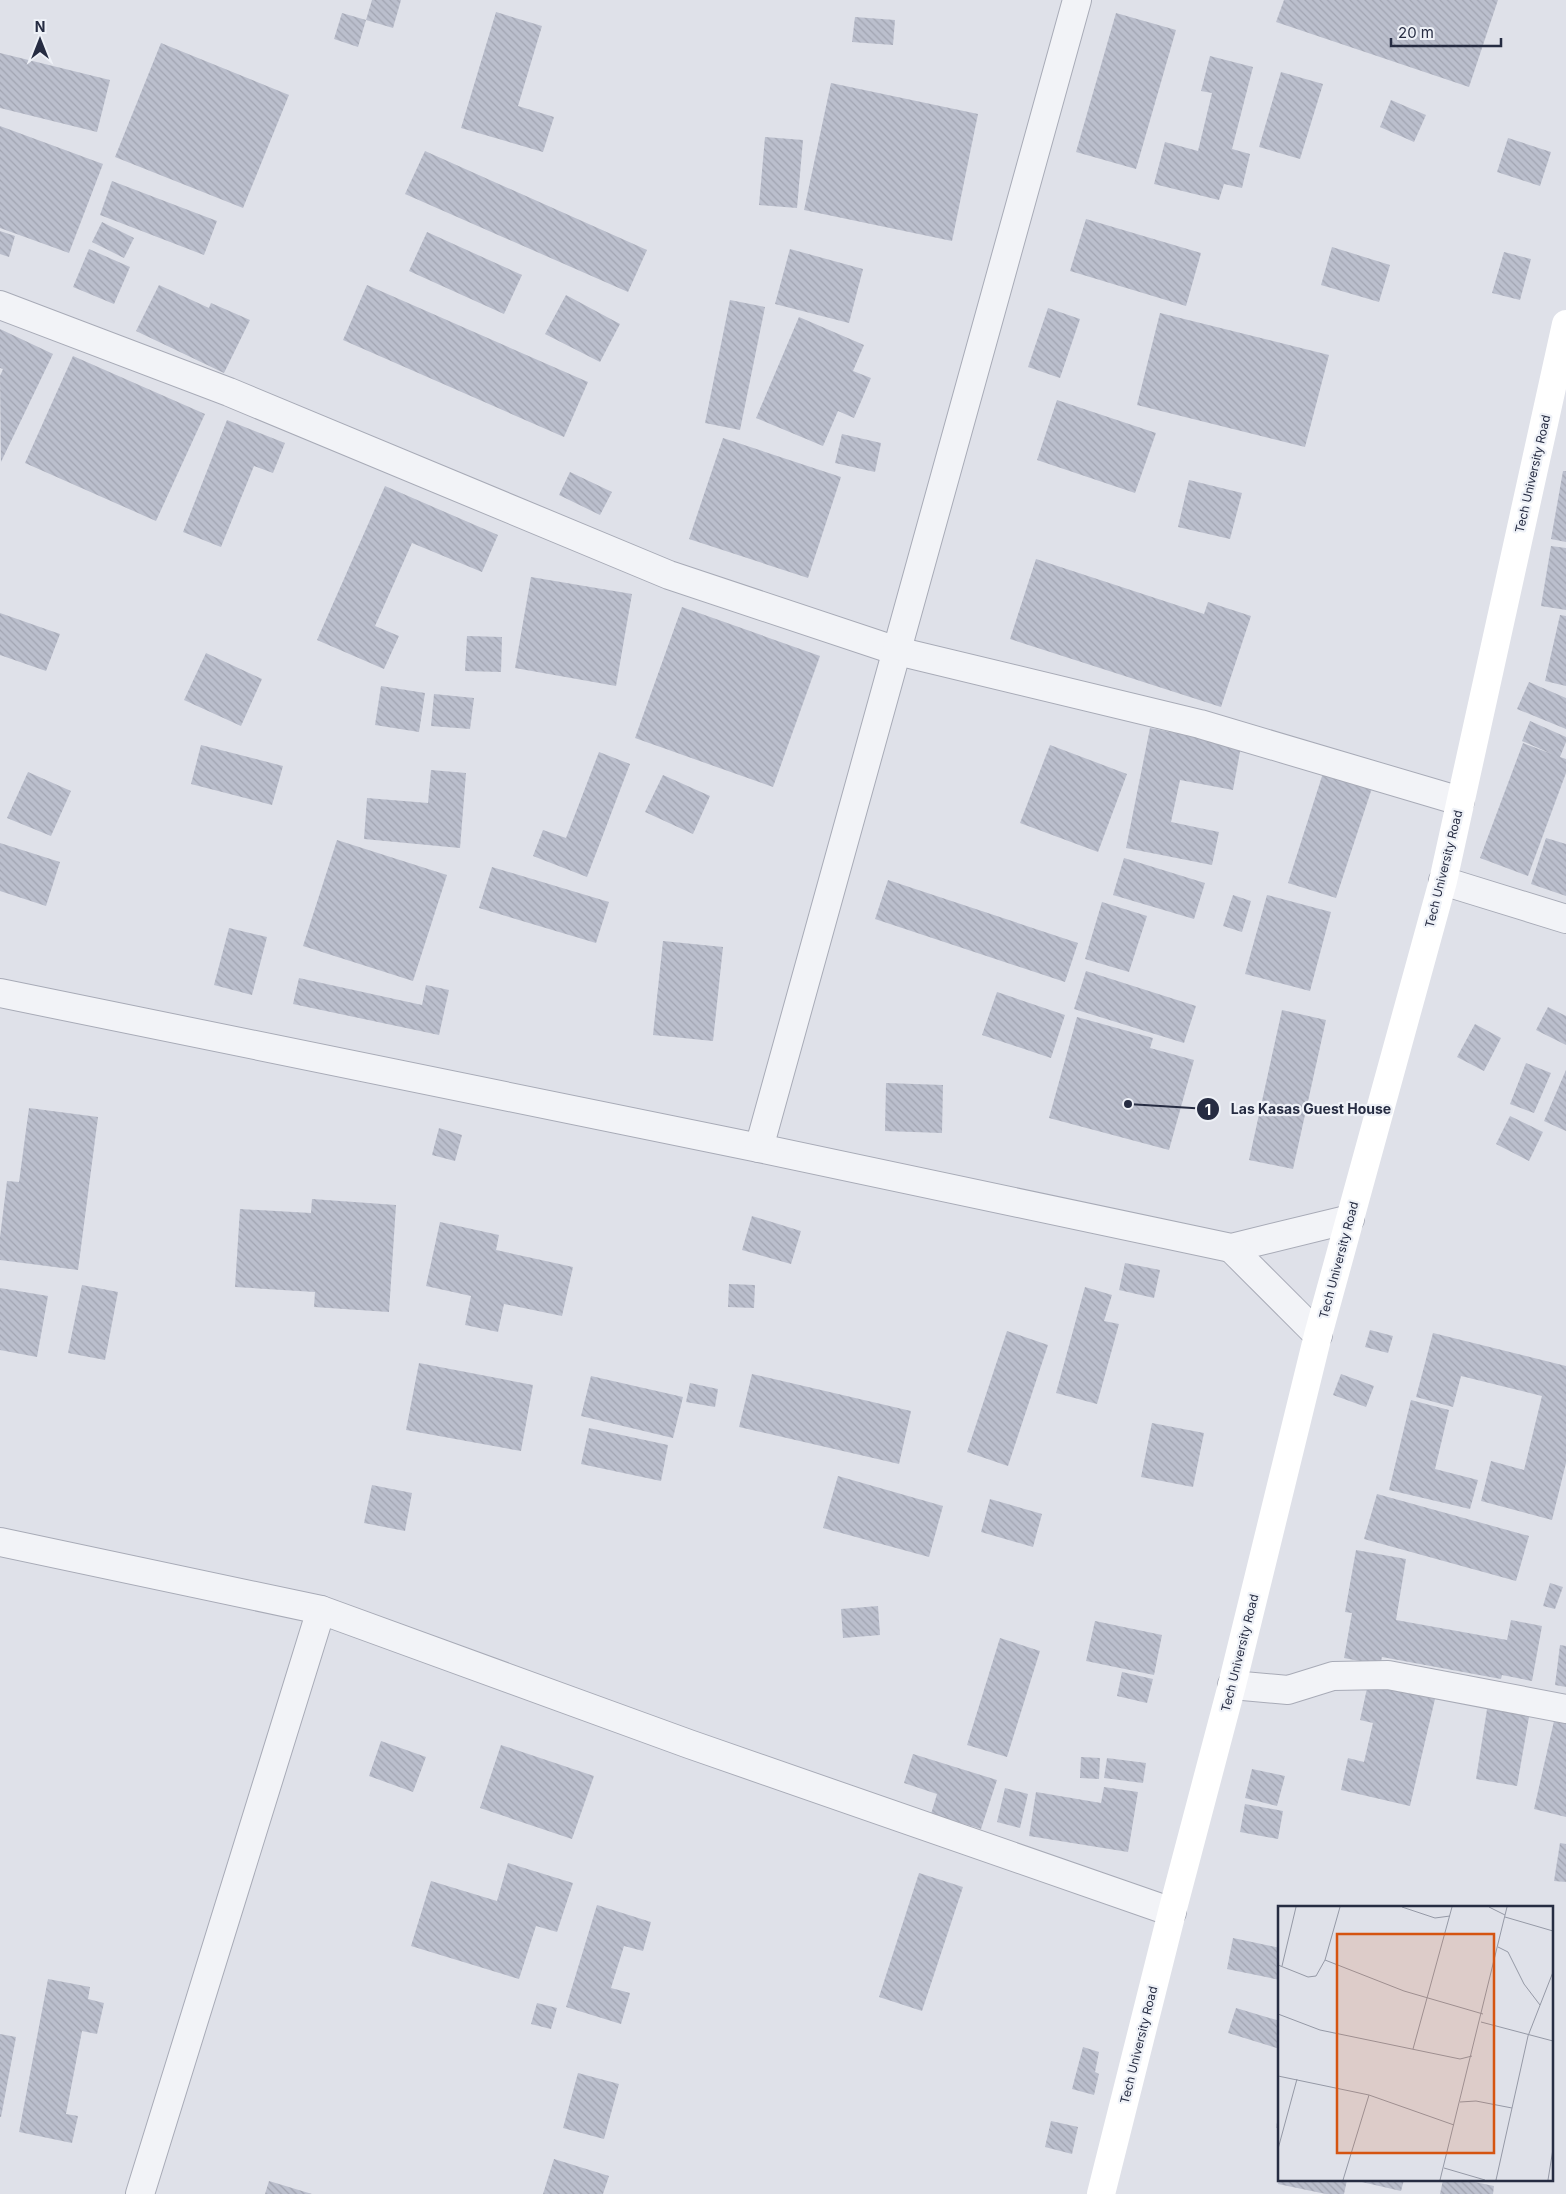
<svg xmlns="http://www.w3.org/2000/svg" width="1566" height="2194" font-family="Inter,sans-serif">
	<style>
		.building { fill: url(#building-back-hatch) }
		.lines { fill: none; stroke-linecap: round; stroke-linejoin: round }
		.street-casing { stroke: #a8abb7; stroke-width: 30 }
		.street { stroke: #f2f3f7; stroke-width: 28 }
		.secondary { stroke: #fff; stroke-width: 28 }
		.labels { text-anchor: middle; stroke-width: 4.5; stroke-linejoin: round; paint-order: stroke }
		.street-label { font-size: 12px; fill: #262c42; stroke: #eef1f7 }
		.inset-road { fill: none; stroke: #9599a6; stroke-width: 1 }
		.view { fill: #d55411; fill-opacity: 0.15; stroke: #d55411; stroke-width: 2.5 }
		.inset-edge { fill: none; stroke: #262c42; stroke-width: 2.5 }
		.leader { fill: none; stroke: #262c42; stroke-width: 2 }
		.callout-dot { fill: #262c42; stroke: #eef1f7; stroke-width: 2 }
		.mark-label { font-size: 15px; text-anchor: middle; font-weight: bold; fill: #fff }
		.callout-label { font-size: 14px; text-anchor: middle; font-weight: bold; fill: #262c42; stroke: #eef1f7; stroke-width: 4.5; stroke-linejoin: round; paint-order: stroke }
	</style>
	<defs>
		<pattern id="building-back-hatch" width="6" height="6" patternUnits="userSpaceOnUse" patternTransform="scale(1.25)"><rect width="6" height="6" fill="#bbbfcd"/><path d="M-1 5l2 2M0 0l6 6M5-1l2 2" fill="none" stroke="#a1a4b1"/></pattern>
	</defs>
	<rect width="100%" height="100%" fill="#dfe1e9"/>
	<g class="building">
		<path d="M372,0h29l-8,28 -27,-8z"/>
		<path d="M1284,0h214l-29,87 -193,-65z"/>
		<path d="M496,12l46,14 -24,80 36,11 -11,35 -82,-24z"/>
		<path d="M342,13l24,7 -8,27 -24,-8z"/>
		<path d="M1116,13l60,17 -40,139 -60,-17z"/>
		<path d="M855,17l40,3 -2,25 -41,-3z"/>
		<path d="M161,43l128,52 -46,113 -128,-51z"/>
		<path d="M0,53l110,27 -13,52 -97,-24z"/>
		<path d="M1210,56l43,11 -21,82 18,5 -8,34 -18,-4 -5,16 -65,-16 11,-42 33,9 14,-58 -11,-2z"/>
		<path d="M1281,72l42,12 -23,75 -41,-12z"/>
		<path d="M831,83l147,31 -26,127 -148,-31z"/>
		<path d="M1391,100l35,15 -12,27 -34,-15z"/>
		<path d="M0,126l103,38 -34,89 -69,-25z"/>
		<path d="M765,137l38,3 -6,68 -38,-3z"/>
		<path d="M1508,138l43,14 -11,34 -43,-14z"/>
		<path d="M425,151l222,99 -19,42 -223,-98z"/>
		<path d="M112,181l105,40 -13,34 -104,-40z"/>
		<path d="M1086,219l115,34 -15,53 -116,-35z"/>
		<path d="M102,222l32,16 -10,20 -32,-16z"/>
		<path d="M0,231l15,5 -6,21 -9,-3z"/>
		<path d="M427,232l95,43 -18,39 -95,-43z"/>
		<path d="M1332,247l58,18 -11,37 -58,-17z"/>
		<path d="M89,249l41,18 -16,37 -41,-17z"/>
		<path d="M790,249l73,20 -14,54 -74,-19z"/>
		<path d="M1504,252l27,7 -11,41 -28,-7z"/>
		<path d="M159,285l50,23 2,-5 39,17 -26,53 -88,-42z"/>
		<path d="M367,285l221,97 -24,55 -221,-97z"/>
		<path d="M566,295l54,29 -20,38 -55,-28z"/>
		<path d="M730,300l35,7 -25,123 -35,-7z"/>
		<path d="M1048,308l32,11 -20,59 -32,-11z"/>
		<path d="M1160,313l169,42 -24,92 -168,-42z"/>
		<path d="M799,317l65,28 -11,26 18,7 -17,40 -16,-7 -15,35 -67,-28z"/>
		<path d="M0,329l53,25 -52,108 -1,-86 3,-7 -3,-1z"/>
		<path d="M73,356l132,58 -49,107 -131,-58z"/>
		<path d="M1057,400l99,33 -21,60 -98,-33z"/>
		<path d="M227,420l58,23 -12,30 -19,-7 -33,81 -38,-15z"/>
		<path d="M842,434l39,9 -6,29 -40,-9z"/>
		<path d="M723,438l118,39 -33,101 -119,-39z"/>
		<path d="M1563,471h3v71l-15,-3z"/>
		<path d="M570,472l42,20 -12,23 -41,-20z"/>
		<path d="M1189,480l53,13 -12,46 -52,-12z"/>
		<path d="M385,486l113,49 -16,37 -70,-29 -37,83 24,10 -15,33 -67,-29z"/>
		<path d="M1551,546l15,2v62l-25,-4z"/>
		<path d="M1036,559l168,55 4,-12 43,14 -30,91 -211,-68z"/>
		<path d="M531,577l101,17 -16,92 -101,-18z"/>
		<path d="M682,607l138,49 -47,131 -138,-49z"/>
		<path d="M0,613l60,21 -14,37 -46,-16z"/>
		<path d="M1560,615l6,1v70l-21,-5z"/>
		<path d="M467,636l35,1 -1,35 -36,-1z"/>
		<path d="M206,653l56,26 -21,47 -57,-26z"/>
		<path d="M1529,682l37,16v31l-49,-20z"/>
		<path d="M381,686l44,7 -6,39 -44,-7z"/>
		<path d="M434,694l40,4 -4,31 -39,-3z"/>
		<path d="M1530,721l36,16v5l-6,15 6,2v14l-38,103 -48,-18 43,-115 29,11 -30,-13z"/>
		<path d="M1150,728l91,18 -8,44 -53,-10 -9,42 48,10 -7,33 -86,-17z"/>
		<path d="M201,745l82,21 -11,39 -81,-21z"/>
		<path d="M1050,745l77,29 -29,78 -78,-29z"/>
		<path d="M599,752l31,12 -43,113 -54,-21 10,-26 23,8z"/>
		<path d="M431,770l35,3 -6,75 -96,-9 3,-41 61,5z"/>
		<path d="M28,772l43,19 -20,45 -44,-18z"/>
		<path d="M1323,773l49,15 -36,110 -48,-15z"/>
		<path d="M663,775l47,21 -17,38 -48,-22z"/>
		<path d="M1546,838l20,6v52l-35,-12z"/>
		<path d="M337,840l110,35 -34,106 -110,-35z"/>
		<path d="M0,843l60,19 -14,44 -46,-15z"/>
		<path d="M1124,858l81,25 -11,36 -81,-24z"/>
		<path d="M492,867l117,35 -13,41 -117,-35z"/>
		<path d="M888,880l190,63 -13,39 -190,-63z"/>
		<path d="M1233,895l18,6 -9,31 -19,-6z"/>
		<path d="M1267,895l64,17 -21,79 -65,-17z"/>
		<path d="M1102,902l45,14 -18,56 -44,-13z"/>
		<path d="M229,928l38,9 -15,58 -38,-10z"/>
		<path d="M663,941l60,6 -10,94 -60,-6z"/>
		<path d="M1086,971l110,35 -12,37 -110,-34z"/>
		<path d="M299,978l123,27 4,-20 23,5 -10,45 -146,-31z"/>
		<path d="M997,992l68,23 -14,43 -69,-23z"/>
		<path d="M1548,1007l18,9v29l-30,-15z"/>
		<path d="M1282,1010l44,10 -33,149 -44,-9z"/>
		<path d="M1077,1017l76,21 -3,10 44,12 -25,90 -120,-32z"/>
		<path d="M1475,1024l26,14 -17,33 -27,-14z"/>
		<path d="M1526,1063l25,10 -17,40 -24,-9z"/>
		<path d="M1566,1070v61l-22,-10z"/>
		<path d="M886,1083l57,2 -1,48 -57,-2z"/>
		<path d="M29,1108l69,9 -20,153 -78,-10v-23l7,-56 12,1z"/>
		<path d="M1510,1116l33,16 -14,29 -33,-17z"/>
		<path d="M439,1128l23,7 -7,26 -23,-6z"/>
		<path d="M312,1199l84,6 -7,107 -75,-5 1,-15 -80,-5 5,-78 71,4z"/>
		<path d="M752,1216l49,15 -10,33 -49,-14z"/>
		<path d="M440,1222l59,13 -3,15 77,17 -11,49 -58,-12 -6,28 -33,-7 6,-29 -45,-10z"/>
		<path d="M1125,1263l35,7 -6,28 -35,-8z"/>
		<path d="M729,1284l26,1 -1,23 -26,-1z"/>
		<path d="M82,1285l36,7 -13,68 -37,-7z"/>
		<path d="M1085,1287l27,8 -8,26 15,3 -22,80 -41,-11z"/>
		<path d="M0,1288l48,8 -11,61 -37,-7z"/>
		<path d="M1370,1330l23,6 -5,17 -23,-6z"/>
		<path d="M1007,1331l41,14 -40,121 -41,-14z"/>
		<path d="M1433,1333l133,33v97l-14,57 -71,-19 10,-40 33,9 18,-74 -81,-20 -8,31 -37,-10z"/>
		<path d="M419,1363l114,22 -12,66 -115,-21z"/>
		<path d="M752,1374l159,37 -12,53 -160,-37z"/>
		<path d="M1341,1374l33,12 -8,21 -33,-12z"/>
		<path d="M591,1376l92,21 -10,41 -92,-22z"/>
		<path d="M690,1383l28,6 -3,18 -29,-5z"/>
		<path d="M1411,1400l38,10 -14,59 43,11 -8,29 -81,-19z"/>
		<path d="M1152,1423l52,10 -11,54 -52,-10z"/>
		<path d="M589,1428l79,17 -7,36 -80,-17z"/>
		<path d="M838,1476l105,30 -14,51 -106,-29z"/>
		<path d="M372,1485l40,8 -7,38 -41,-8z"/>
		<path d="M1377,1494l152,42 -13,45 -152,-42z"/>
		<path d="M990,1499l52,15 -9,33 -52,-15z"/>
		<path d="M1356,1550l50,9 -10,61 111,20 4,-20 31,6 -10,55 -30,-6 -1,4 -119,-22 -2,8 -36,-7 8,-45 -7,-1z"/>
		<path d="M1550,1583l13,4 -8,22 -12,-3z"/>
		<path d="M878,1606l2,29 -37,3 -2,-29z"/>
		<path d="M1095,1621l67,14 -8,40 -68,-14z"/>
		<path d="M1000,1638l40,13 -33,106 -40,-12z"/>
		<path d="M1560,1645l6,1v41l-11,-2z"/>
		<path d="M1122,1672l31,7 -6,24 -30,-7z"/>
		<path d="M1368,1684l67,15 -25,107 -69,-16 7,-32 16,4 9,-39 -13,-3z"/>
		<path d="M1488,1703l42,8 -13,75 -41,-7z"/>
		<path d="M1554,1721l12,2v94l-32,-8z"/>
		<path d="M381,1741l45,16 -13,35 -44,-16z"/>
		<path d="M501,1745l93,31 -22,63 -92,-31z"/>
		<path d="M913,1754l84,26 -16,49 -50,-15 6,-20 -33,-11z"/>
		<path d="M1081,1757l19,1 -1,21 -19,-1z"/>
		<path d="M1107,1758l39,5 -3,20 -39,-5z"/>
		<path d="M1252,1769l33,7 -8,30 -32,-8z"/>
		<path d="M1104,1787l34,5 -10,60 -99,-16 7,-44 65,11z"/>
		<path d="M1005,1788l23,6 -8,34 -23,-6z"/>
		<path d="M1245,1804l38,7 -5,28 -38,-7z"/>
		<path d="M1560,1843l6,1v38l-12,-1z"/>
		<path d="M508,1863l65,20 -16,49 -21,-6 -17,53 -108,-33 20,-65 66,20z"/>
		<path d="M919,1873l44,14 -41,124 -43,-14z"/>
		<path d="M597,1905l54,17 -8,29 -19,-5 -13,42 19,5 -9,31 -55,-17z"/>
		<path d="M1233,1938l47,10v32l-53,-11z"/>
		<path d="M48,1979l42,8 -2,12 16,4 -7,31 -15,-3 -16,83 12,2 -6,27 -53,-11z"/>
		<path d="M537,2003l20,5 -6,21 -20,-5z"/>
		<path d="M1236,2008l44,13v28l-52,-16z"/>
		<path d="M0,2034l16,3 -15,80h-1z"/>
		<path d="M1083,2047l16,5 -4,20 4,2 -5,21 -22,-6z"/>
		<path d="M578,2073l41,11 -15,55 -41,-11z"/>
		<path d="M1279,2111h1v17h-4z"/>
		<path d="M1051,2121l27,6 -6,27 -27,-7z"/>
		<path d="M554,2159l55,17 -6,18h-60z"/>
		<path d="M1279,2180h68l-3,14h-18l-48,-10z"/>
		<path d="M1353,2180h51l-3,11z"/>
		<path d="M1443,2180h22l29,6 -1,8h-53z"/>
		<path d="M269,2181l43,13h-47z"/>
	</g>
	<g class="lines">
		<defs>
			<g id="street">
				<path d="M0,305l229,87 440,183 228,76 303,73 260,77"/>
				<path d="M1443,881l123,38"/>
				<path d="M0,993l759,155 472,100 119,-29"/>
				<path d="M759,1148l318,-1148"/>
				<path d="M1231,1248l87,87"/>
				<path d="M0,1542l321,68 368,134 483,168"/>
				<path d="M1232,1685l56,5 45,-14 55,-1 178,34"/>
				<path d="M140,2194l181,-584"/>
			</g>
		</defs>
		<use href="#street" class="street-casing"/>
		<use href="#street" class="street"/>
		<path class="secondary" d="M1101,2194l71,-282 60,-227 86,-350 125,-454 123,-557"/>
	</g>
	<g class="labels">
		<g class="street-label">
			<text transform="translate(1533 474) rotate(-77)" y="4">Tech University Road</text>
			<text transform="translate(1444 869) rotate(-76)" y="4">Tech University Road</text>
			<text transform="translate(1339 1260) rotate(-75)" y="4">Tech University Road</text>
			<text transform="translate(1240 1653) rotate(-76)" y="4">Tech University Road</text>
			<text transform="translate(1139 2045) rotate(-76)" y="4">Tech University Road</text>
		</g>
	</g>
	<g transform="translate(1278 1906)">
		<rect width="275" height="275" fill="#dfe1e9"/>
		<path class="inset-road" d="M124,1l33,11 15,-2M211,1l16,8M227,11l48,14M220,41l10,5 16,32 16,21M47,54l79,31 79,23M0,59l30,12 8,-1 9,-16 15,-53M4,60l14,-59M0,108l42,16 140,29 12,-3M203,116l72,19M135,143l39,-142M0,170l91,19 85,30M182,196l16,-1 36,7M0,243l19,-70M166,262l41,12M65,274l26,-85M162,274l67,-273M218,274l32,-144 25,-64M270,274l5,-31"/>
		<path class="view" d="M59,28h157v219h-157z"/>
		<rect width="275" height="275" class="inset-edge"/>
	</g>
	<path class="leader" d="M1128 1104L1208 1109"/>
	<g class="callout-dot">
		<circle cx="1128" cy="1104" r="5"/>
		<circle cx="1208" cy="1109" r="12"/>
	</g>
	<g class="mark-label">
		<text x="1208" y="1115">1</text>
	</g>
	<g class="callout-label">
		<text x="1311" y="1114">Las Kasas Guest House</text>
	</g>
	<g transform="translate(40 40)" stroke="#eef1f7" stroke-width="4" paint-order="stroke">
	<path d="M0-4L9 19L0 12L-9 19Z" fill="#262c42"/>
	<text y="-8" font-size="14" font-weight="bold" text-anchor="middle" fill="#262c42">N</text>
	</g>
	<path d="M1391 38v8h110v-8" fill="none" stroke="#262c42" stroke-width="2.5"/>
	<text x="1398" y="38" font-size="15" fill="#262c42" stroke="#eef1f7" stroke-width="4" paint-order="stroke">20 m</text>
</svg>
